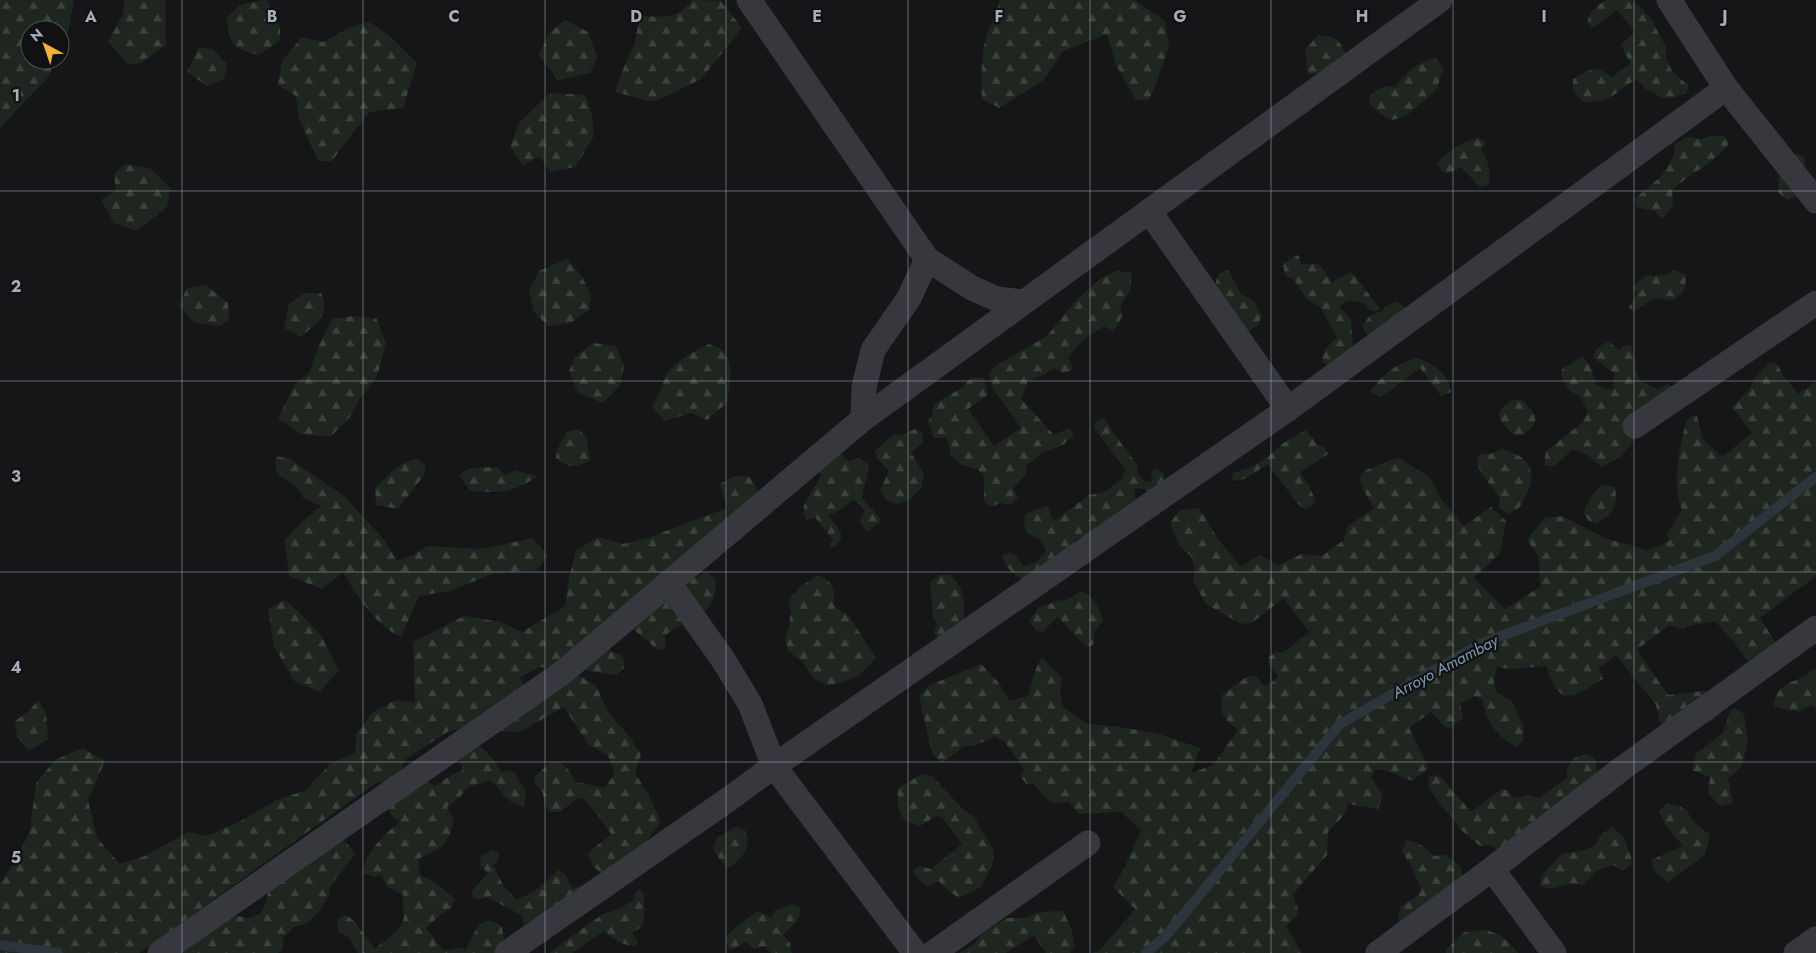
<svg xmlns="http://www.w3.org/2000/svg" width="1816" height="953" font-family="Jost,sans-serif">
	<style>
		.forest { fill: url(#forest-firs) }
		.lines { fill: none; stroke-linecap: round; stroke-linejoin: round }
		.stream { stroke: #2c353c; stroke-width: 10 }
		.street { stroke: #37383d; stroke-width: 25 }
		.grid { fill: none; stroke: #a8adb8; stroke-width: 1; stroke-opacity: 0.55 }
		.labels { text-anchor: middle; stroke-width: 4.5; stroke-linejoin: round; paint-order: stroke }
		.water-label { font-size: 16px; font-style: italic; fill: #7f9bb3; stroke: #111113 }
		.grid-label { font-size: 16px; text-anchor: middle; font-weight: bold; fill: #a8adb8; stroke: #111113; stroke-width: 4.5; stroke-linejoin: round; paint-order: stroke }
	</style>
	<defs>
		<pattern id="forest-firs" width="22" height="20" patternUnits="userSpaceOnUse" patternTransform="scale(1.25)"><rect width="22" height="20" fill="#1e261f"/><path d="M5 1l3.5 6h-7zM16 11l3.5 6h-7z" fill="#3c433d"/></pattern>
	</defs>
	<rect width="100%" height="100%" fill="#161618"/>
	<g class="forest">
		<path d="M0,0h74l-6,34 -8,18v-22h-30v30h26l-7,16 -49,52z"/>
		<path d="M124,0h43l-2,3 1,42 -25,18 -13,1 -20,-22 15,-28z"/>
		<path d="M263,0h4l13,26v14l-21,15c-28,-7 -27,-9 -33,-37l14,-13z"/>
		<path d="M692,0l29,1 21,27 -41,51 -47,23 -39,-10 9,-25 10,-22 6,-29c22,0 37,5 52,-16z"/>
		<path d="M999,0h135l31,21 4,25 -13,38 -7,16h-13l-20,-35 -9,-31 -44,17 -20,30 -44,27 -17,-9c-1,-21 -1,-42 4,-62 4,-13 12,-23 13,-37z"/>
		<path d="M1607,0h24l9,6 11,13 15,28v12l6,12 17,15 -3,8 -21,5 -18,-9 -11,-11c-21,14 -26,24 -53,23l-10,-11v-12c17,-10 22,-15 39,-2l19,-14 -6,-9 -4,-10 14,-12 -18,-22 -25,18 -5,-5c3,-12 10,-18 20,-23z"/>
		<path d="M565,20l23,12 9,25 -7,16 -32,7 -19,-25 10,-22z"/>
		<path d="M369,22l21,14 27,27 -14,45 -33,4 -19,23 -19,26h-14l-19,-42 -3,-23 -18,-11 4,-24 20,-24 21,5 26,-14z"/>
		<path d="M1318,35c19,1 20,4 29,20l-16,19h-23l-3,-24z"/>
		<path d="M199,47l13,2 15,15 -3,15 -17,7 -20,-14z"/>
		<path d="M1436,58l8,12c-5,7 -4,12 -7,18 -3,5 -28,26 -33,29 -3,1 -8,2 -12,3l-12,-6 -11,-11 2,-9 14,-8 10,1c13,-17 20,-23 41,-29z"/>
		<path d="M550,93l35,2 7,20 2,21 -19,31 -24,5 -12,-16 -16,10 -13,-20 9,-23z"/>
		<path d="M1711,136h13l5,7c-11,18 -41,31 -57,48l1,13 -9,13 -4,1 -5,-7 -19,-4 -1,-9c18,-13 40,-31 40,-54l11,-7 16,2z"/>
		<path d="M1479,138l7,4 -1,4 -4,2c7,14 11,22 7,37l-8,2 -19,-20 -14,7 -6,-3 -4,-8c12,-12 26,-23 42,-25z"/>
		<path d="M1798,154l7,3v8l-10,7 3,24 -11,4 -9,-8c1,-21 1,-27 20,-38z"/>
		<path d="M125,164l26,5 19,19 -3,19 -30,24 -23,-8 -13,-23 15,-10 -2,-16z"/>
		<path d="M1295,255l4,1 2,8h18l13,18 18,-10 6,5 23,31 -2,3c-9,2 -8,-4 -15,-8 -3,-1 -10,-2 -14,-2l-9,5 12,14 3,37 -21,12 -11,-7 2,-11 13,-14 -17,-30 -13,-7 -13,-20 -9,-5 -2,-11z"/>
		<path d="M567,259l14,16 10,19 -2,16 -18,13 -23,3 -14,-14 -5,-21 10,-20z"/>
		<path d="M1228,270l13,24 13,7 8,15 -5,10 -8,6 -33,-44v-7l3,-8z"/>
		<path d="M1675,270l10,5c3,10 -3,24 -15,25 -6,1 -11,-3 -16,-1 -8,3 -14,10 -21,13l-4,-5 8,-13 -4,-7 12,-11 20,-1z"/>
		<path d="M1117,271l15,2 -2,18 -10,15 3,9 -10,17 -8,-6 -20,12 -17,20 5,9 -3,5 -8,1 -8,-5 -11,7 -15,6 -7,18 33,36 15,-7 5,7 -11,10 -19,7 -18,14v8l-13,14 5,9 -7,8 -11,-2 -9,4 -7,-6v-25l-7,-7 -17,-5 -9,-8 -4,-18h-13l-6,-16 4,-7 2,-11 29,-17 9,-10 12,1 4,17 -20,14 26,37 27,-18 -28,-39 -4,-15 6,-8 52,-30 29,-36 25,-22z"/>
		<path d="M206,285l22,18 1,17 -9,6 -26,-4 -15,-16 8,-18z"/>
		<path d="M305,293h16c10,21 -5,32 -21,44l-16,-9 5,-24z"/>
		<path d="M1397,302l10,7 -38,28 -7,-10 3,-5 5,-6 12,-5 4,-5z"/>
		<path d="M355,316l22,3 9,24 -9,34 -16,20 -11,20 -20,20 -29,-3 -23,-15 16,-34 15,-12 9,-25 14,-29z"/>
		<path d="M1608,341l11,9 8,-6 5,3 4,24 4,10 18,8 10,-5 9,9 -39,39 -6,12 -12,13 -18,10 -13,-11 -16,-7 -20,18 -9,-2 2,-14 37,-29 5,-10 -7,-14 -12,-8 -8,-14 1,-7 21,-13 8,12 5,17 16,5 3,-16 -21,-16 1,-8z"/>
		<path d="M593,343l23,3 8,20 -4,19 -17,18 -25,-10 -9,-22 6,-14z"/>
		<path d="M709,344c29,6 21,38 18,59l-20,17 -16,-7 -26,8 -13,-14c8,-12 11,-27 17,-36 10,-13 27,-20 40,-27z"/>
		<path d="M1417,358c17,5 31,16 34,34l-10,4 -21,-28 -39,29 -11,-5c12,-17 26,-29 47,-34z"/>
		<path d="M1770,362l7,2 6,11 15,19 18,-12v194l-56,42 18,28 -20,18 -11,-3 -13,-19 -19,-21c-12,3 -23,3 -34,8l-12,-4 -32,25 31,45 37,-4 14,4 4,14 -10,12 -48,16 -6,-18 -3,-14 -40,-50 -18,14 6,9c-13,7 -36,29 -48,10 -4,-6 -7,-15 -10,-22l-34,3 -15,-2 -3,15 2,10 16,9 11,25 1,14 -8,7c-21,-13 -29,-24 -34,-48l-7,-3 -15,7 3,15 -15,12 -17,-18 -22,16 20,40 -17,13 -24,-10 -13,-2 -4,8 12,19 -5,13 -30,-5 -4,11 -16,17 -1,23 -34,39 6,19 -13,13 16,27h-210l8,-3 35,-41 -22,-22 11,-18 17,-39 -20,-18 -42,2 -11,-13c-19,7 -24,-5 -35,-18l-6,2 -7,-9 4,-7 -19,-27 -10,-6 -21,10h-9l-23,17 -10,-10 -13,-57 11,-11 51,-21 18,19 10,18 19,-5c3,-9 8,-32 14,-38l20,19 -2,16 3,14 25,17 26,2 42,7 44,15 -9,25 22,-8 25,-35 -8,-6 -9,-12 1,-17 26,-19 9,1 8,9 6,-3 7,-6 -5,-9 -5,-5 1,-6 6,-5h9l25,-20 -25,-34 -31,24 -12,2 -35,-20 -13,-23 2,-10 -4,-15 -11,-9 -10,-24 10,-13 19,-2 19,31 23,28 18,-12 19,10 24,-11 20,2 22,-16 4,-14 26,-18 -10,-17 -5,-14 7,-7 32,-13 31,20 13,23 22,26 27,-19 15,14 -6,32 -26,25 31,31 35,-22 -1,-30 -12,-17 17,-22 18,-2 45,23 27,7 13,5 23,-11 -4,-5 16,-25c-11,-27 -2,-61 4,-89l5,-5h6l6,23 19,18 30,-24 -20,-26 17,-17 5,-12z"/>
		<path d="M1521,399c15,15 22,21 2,36h-10l-12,-14 -2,-7c4,-10 11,-14 22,-15z"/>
		<path d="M1104,417l7,12 26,36 1,8 7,9h4l4,-3 -2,-4 1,-4 4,-2 9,5 -2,8 -15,11 -3,-4 -9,-1 -2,4 2,8 -24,22 -13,2 -8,9 -15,6 -6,8 -41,35c-13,-4 -24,-14 -27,-27 13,-5 14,1 21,11 12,-2 18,-7 23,-17l-8,-11 -10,-4 -4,-10 1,-10 21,-8 4,5 2,8 4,1 33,-25 15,-3 19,-14 2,-9 -31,-41 1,-6z"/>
		<path d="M577,429l9,7 4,24c-14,8 -21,9 -34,-2l1,-8 10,-18z"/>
		<path d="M915,429l7,4 1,9 -12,11 13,21 -3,14 -12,13 -13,3 -10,-4 -6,-10 9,-19 -13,-14 -1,-6 18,-16 11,-1z"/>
		<path d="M1306,430l11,14 7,3 4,7 -28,18 11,18 5,13 -11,7 -8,-7 -29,-39c-11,6 -23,19 -36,16l1,-7 21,-7 14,-9 14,-13z"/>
		<path d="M1502,449c25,7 37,20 24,46 -6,12 -6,14 -18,19l-10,-7 2,-9c-8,-12 -24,-26 -23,-41l4,-3h9z"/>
		<path d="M836,450l13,11 10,-3 10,7c-1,13 -6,21 -7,33l20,22 -14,12 -8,-10 4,-11 -3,-6 -7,-5 -19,13 -5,1 -1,3c10,12 20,20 3,31h-2v-4l3,-4 -18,-23 -8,3c-12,-14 9,-31 14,-45l-5,-8z"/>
		<path d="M276,456l14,3 54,37 41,45 12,20 18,-7 12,-8 55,3 50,-11 16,17 -11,15 -45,4 -42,17 -31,5 -18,41c-26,-12 -44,-41 -58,-65l-21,17 -33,-13 -4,-36 18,-19 18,-15 -18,-8c-7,-23 -32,-13 -27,-42z"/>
		<path d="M418,459l7,6v9l-27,35 -22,-4 -1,-17c12,-11 26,-28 43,-29z"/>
		<path d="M497,467l7,8 12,-4 21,5c-22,17 -40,17 -67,15l-11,-16 11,-7z"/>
		<path d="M735,476l15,1 9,16 -83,102 16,-16 15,-7 9,7c-1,44 -24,34 -51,57l1,10 -3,3 -5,1 -25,-21 -27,20 15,6 3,5v8l-8,7 -33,-5 -43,-3 -20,10 6,17 47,-22 23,14 12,26 20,23 13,19 -6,19 13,21 13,28 -25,32 -28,23 -15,-10 -5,-14 23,-19 -12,-17 -15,-18 -6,-1 -18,14h-9l-7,-7 -1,-12 -8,-9 -1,-7 15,-13 9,-3 10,8 8,13 29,6 10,-15 -7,-17 -21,-13 -23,-36 -46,26 -40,-6 -29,4 -43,28 -4,7v8l-14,8h-11l-238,171h-139v-69l15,-23 15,-30 6,-48 19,-23 28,-12 22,13 -17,39 9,38 23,26 25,-8 43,-24 19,4 32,-14 38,-22 29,-10 25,-27 24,-10 1,-19 15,-20 24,-14 20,2 -2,-60 51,-26 37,6 21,10 43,-26 4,-27 7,-29 23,-13 24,7 24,-6 80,-30 -7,-24z"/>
		<path d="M1601,485l14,2c3,19 -2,28 -19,37l-7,-3 -5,-7c2,-12 9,-20 17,-29z"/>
		<path d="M818,575c18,9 16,14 16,31l15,10 27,42 -16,17 -19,8 -15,2 -11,-6 -6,-7 -7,-11 -14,-10 -3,-13 4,-11 2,-16 -3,-10 13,-15z"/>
		<path d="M940,575h11l9,12 4,13v25l-15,12h-12l-3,-5 4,-8 -5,-5 -3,-37z"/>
		<path d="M1081,591c12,5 19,17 22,29l-9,12 -1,13 -7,2 -24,-26 -5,-4 -14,15 -6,-1 -8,-10 9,-13 22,-8 5,1z"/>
		<path d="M284,600l13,10 23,24 19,36 -19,22 -26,-11 -20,-35 -6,-37z"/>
		<path d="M1816,668v40l-5,-3 -12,7 -26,-5c4,-21 12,-22 30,-30 4,-2 8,-6 13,-9z"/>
		<path d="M38,700l8,13 2,26 -19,12 -12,-14 -2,-16 14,-10z"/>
		<path d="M1735,708l9,6 4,26 -6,26 -14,13 5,24 -13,3 -12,-13 2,-16 -18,-7 4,-16 27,-21 7,-22z"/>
		<path d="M479,745l14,14 9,13 6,-2 7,3 11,19 -2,15c-17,-2 -22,-18 -34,-27l-23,8 -7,9 -13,10 7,14 -4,13 -8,13 -24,12 2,16 16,8 19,16 -4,9 -11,7 -14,13 18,23 18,-4 3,4c9,-16 15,-42 37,-24l3,17 -11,9h-136l-8,-15 -11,-6 -2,-8 2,-6 7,-3 8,6 21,28c10,-9 29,-19 29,-34 -1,-7 -2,-13 -1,-20l-16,-9 -7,-12 -5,3 -13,-4c5,-22 21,-38 38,-51l-8,-6 -7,-13 38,-24 12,7 18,-12 10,-4 -4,-13z"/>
		<path d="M1586,754l9,4 3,20 -93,79 -14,-12 -11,1 -21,-18 -7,-11 -13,-14 -10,-15v-12l7,-1 6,3 29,34 31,-23 5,1 7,8 13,-3 12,3 28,-20v-9l7,-11z"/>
		<path d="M922,774l10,2 30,32 12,9 20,34 -2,15 -11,21 -22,11 -11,-7 -9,-10 -11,6 -10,-8 -5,-8 6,-5 12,3 31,-25 -20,-27 -6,-1 -16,10c-23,-6 -23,-16 -22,-38z"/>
		<path d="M1667,803l12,3 7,4 9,13 15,12 -5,20 -37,27 -12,-9 -5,-13 32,-14 -17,-20 -7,-15z"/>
		<path d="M735,827l10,3c7,18 -3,29 -17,38l-11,-12 -4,-9 4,-9z"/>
		<path d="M1612,827l11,9 10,27 -10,8 -10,-6 -15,5 -15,15c-5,-1 -9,-2 -13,-1 -12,2 -18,7 -30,2l2,-11 20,-21 20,-3 11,-4 8,-12z"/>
		<path d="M341,836l14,18 -24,31 -2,10 -9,15 -12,13 -14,4 -11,11 -1,12 -4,3h-130l1,-3 78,-36 21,4 12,-4 6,-11 3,-17z"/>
		<path d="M1406,840c13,3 19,6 27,16l13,-1 15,12 2,22 -58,39 -7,-10 3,-12 17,-10 3,-7 -9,-22 -10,-15z"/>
		<path d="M492,850l7,3 -2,9 -4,3 11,22 13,13 18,-9 24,-21c10,6 8,11 14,18l15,-4 -63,43 -4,-12 -34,-18 -9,3 -5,-3 -2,-5 17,-19 -8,-8 1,-9z"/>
		<path d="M640,889l4,6c-1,10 1,21 -1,31l-11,7 6,8 -3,5c-14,-1 -21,-7 -31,-15l-32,22h-22l9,-8 44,-31 13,-4 17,-9 3,-10z"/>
		<path d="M793,904l6,2c4,14 -7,20 -16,29l7,8 2,10h-21l-6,-7 -11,3 -9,-8 -9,7 -7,1 -4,-11c10,-11 20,-19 34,-27l12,7 3,-7z"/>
		<path d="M1063,911l8,17 4,18 -5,7h-24l-12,-18 -28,18h-47l16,-10 6,-8 25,-17h19l14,-6z"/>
		<path d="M1484,930c16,3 24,10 34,23h-72v-3l18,-18z"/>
	</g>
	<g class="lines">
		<g class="stream">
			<path d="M0,945l58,8"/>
			<path d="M1146,953l20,-17 174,-212 140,-80 235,-88 101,-79"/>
		</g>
		<g class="street">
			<path d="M749,0l178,259 45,29 25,11 26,3"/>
			<path d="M1669,0l57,88 90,113"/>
			<path d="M1149,211l139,198"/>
			<path d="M863,419l1,-32 9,-37 36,-52 18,-39"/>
			<path d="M1635,426l181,-123"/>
			<path d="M669,583l55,78 26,43 24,62 141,187"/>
			<path d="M1492,869l62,84"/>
			<path d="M160,953l402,-280 301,-254 577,-419"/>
			<path d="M507,953l222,-154 45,-33 514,-357 438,-321"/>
			<path d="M933,953l155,-110"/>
			<path d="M1378,953l114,-84 128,-99 196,-142"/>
			<path d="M1796,953l20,-14"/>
		</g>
	</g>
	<path class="grid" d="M182,0v953M363,0v953M545,0v953M726,0v953M908,0v953M1090,0v953M1271,0v953M1453,0v953M1634,0v953M0,191h1816M0,381h1816M0,572h1816M0,762h1816"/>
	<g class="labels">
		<g class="water-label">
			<text transform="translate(1445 666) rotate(-28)" y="6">Arroyo Amambay</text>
		</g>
	</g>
	<g class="grid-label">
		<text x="91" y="22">A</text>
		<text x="272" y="22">B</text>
		<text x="454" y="22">C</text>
		<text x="636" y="22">D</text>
		<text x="817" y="22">E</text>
		<text x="999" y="22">F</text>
		<text x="1180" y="22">G</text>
		<text x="1362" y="22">H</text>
		<text x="1544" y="22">I</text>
		<text x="1725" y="22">J</text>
		<text x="16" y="101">1</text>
		<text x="16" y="292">2</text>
		<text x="16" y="482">3</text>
		<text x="16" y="673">4</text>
		<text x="16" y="863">5</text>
	</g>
	<g transform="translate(45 45) rotate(320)"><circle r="24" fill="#111113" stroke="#4d4f55"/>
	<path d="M0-4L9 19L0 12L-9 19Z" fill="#f2b134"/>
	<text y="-8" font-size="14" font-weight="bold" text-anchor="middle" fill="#a8adb8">N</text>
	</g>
</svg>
